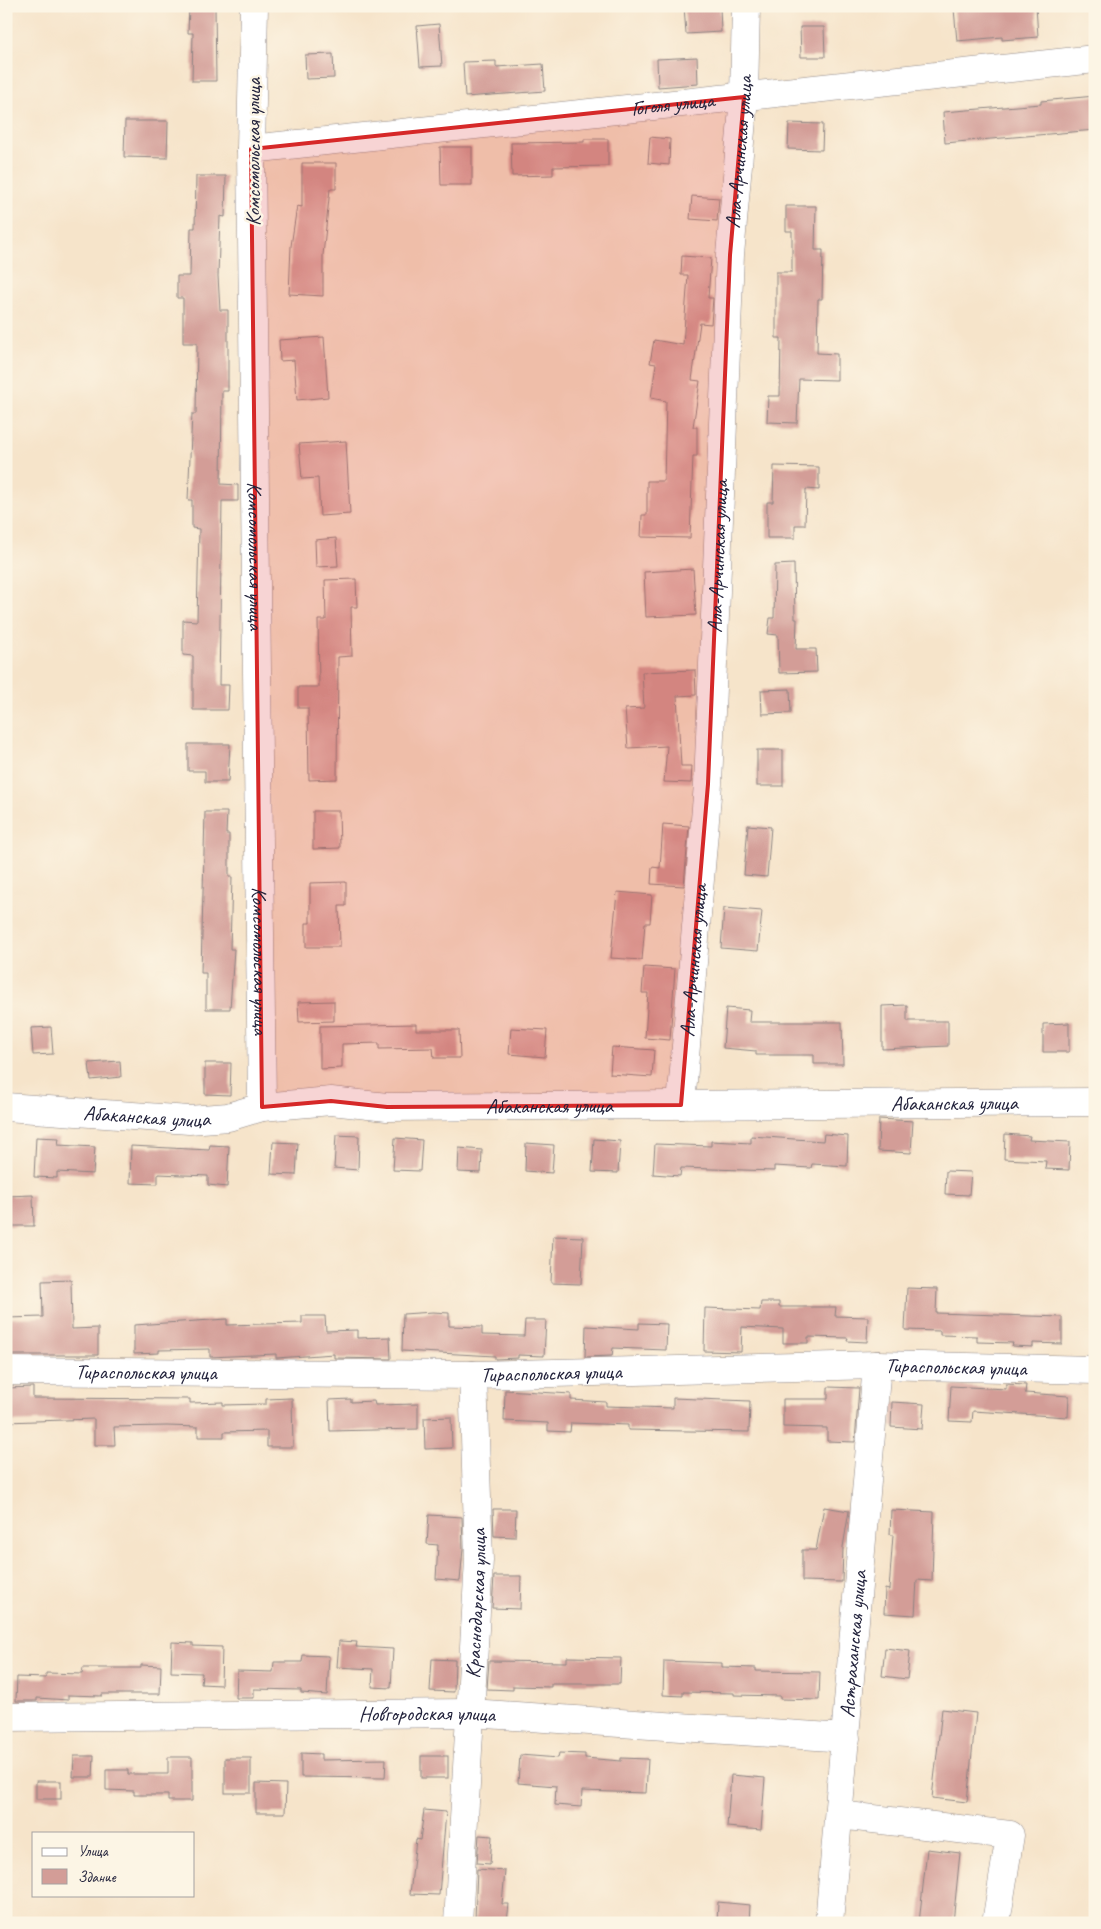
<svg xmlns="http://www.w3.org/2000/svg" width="1101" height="1929" font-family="Caveat,sans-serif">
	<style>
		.building { fill: #d39d97 }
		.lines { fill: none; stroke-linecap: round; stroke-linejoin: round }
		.minor-casing { stroke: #8c8382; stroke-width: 29 }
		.minor { stroke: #fff; stroke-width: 28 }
		.marked { fill: #d62828; fill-opacity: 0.2; stroke: #d62828; stroke-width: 4; stroke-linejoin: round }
		.labels { text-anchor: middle; stroke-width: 5; stroke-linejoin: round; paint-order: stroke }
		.street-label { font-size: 21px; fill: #22223b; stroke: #fcf5e5 }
	</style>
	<rect width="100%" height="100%" fill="#fcf5e5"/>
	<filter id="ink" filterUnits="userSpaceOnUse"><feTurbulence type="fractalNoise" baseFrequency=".02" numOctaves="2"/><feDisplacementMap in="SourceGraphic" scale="10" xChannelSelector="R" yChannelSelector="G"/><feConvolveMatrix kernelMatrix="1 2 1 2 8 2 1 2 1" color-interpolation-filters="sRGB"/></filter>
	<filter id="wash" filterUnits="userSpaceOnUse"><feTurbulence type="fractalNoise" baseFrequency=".0096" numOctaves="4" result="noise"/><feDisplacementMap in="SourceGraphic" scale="20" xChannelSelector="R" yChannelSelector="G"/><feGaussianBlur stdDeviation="1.12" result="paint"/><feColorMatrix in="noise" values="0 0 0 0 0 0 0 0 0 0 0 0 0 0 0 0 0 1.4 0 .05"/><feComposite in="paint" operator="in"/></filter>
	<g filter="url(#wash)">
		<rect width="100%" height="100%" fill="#f6e4ca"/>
		<g id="blocks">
			<g class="building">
				<path d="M684,6h36l1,26 -35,2z"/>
				<path d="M984,6h52l2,31 -36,3v-3l-45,4 -3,-32z"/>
				<path d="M189,7h26l1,74h-24l1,-48h-5z"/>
				<path d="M439,24l3,42 -22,1 -3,-41z"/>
				<path d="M800,27h24l1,30h-24z"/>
				<path d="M333,54l1,24 -28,1 -1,-24z"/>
				<path d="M697,57l1,27 -40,3 -1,-28z"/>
				<path d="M496,61v6l47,-3 2,27 -80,6 -2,-35z"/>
				<path d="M1095,96v34l-150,13 -2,-31 98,-8v-3z"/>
				<path d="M125,121h43l-1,37 -43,-1z"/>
				<path d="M789,123l34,1 -1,26 -34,-1z"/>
				<path d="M650,137l20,2 -1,26 -21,-2z"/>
				<path d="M584,139h24v27l-55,1v8l-41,1 -1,-33 73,-1z"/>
				<path d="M440,147h32v38h-31z"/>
				<path d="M302,163h34v26h-6l-7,66v41l-34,-2 2,-48 6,-40 5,1z"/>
				<path d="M196,176h30l-1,41 -5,-1 -2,60 2,34h8v81h-6l-1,93 17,1v16h-16l-3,184h10l-1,25h-35v-54l-10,-1v-35l14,1 2,-92 -7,-1v-28h-4l4,-86h4l1,-71h-14v-45h-6v-22h13l1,-48h4z"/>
				<path d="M692,196l27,2 -2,23 -27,-2z"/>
				<path d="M786,206h30l-1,44h8l-1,49h-4l-1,54 20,1v26l-38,-1 -2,44 -30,-1 1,-26h12l1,-58h-5v-66h16v-41h-6z"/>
				<path d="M682,256l29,2 -3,40h5l-2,26 -11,-1 -8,57 8,1 -7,46h4v29h-4l-3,82 -49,-1 1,-22h5v-34h17l2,-80 -15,-3 5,-34 -6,-1 4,-23 29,5 5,-70h-7z"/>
				<path d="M324,337l4,60 -31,3 -3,-40 -14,1 -1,-21z"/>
				<path d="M346,441l4,73 -30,2 -2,-38 -16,1 -3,-35z"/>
				<path d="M774,466l45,1v23l-13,-1 -1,36h-10v13h-28v-36h6z"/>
				<path d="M336,538l2,28 -22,1 -1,-27z"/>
				<path d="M794,564l1,55h2l-1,30h20l1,23 -38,1 -1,-38 -10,-1 2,-16h4l1,-53z"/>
				<path d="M693,569l3,46 -50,2 -2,-45z"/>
				<path d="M356,579l1,28h-6l1,49 -14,1 -1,122 -28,1 -1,-72h-10v-21h21l-1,-67h8l-1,-40z"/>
				<path d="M695,670l1,25 -19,1 4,70h11l-1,17 -27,-1 3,-36 -39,2 -3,-39 19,-1 -2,-36z"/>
				<path d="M790,689l1,24 -29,1 -1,-24z"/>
				<path d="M188,744h42l-2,38h-23v-11h-17z"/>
				<rect x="757" y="750" width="26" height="36"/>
				<path d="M313,811h26l1,37 -27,1z"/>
				<path d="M205,812h22l-1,22h3v43h3l-2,72h4l-4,60h-24v-36h-5z"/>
				<path d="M663,824l26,2 -5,60 -33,-2 1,-17 8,1z"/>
				<path d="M748,825l23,2 -4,50 -23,-2z"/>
				<path d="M346,882v24h-7l1,41h-34v-24h4v-40z"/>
				<path d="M617,892l35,3 -2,28h-5l-3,37 -31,-2z"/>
				<path d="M724,908l38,3 -4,40 -37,-3z"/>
				<path d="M644,967l31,2 -5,71 -25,-2 3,-45h-6z"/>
				<path d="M334,1001v20l-35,1 -1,-20z"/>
				<path d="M907,1005v16h41v25l-66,3v-43z"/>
				<path d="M726,1008l24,2 -1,12h93l1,42h-29v-9h-58v-4l-33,-3z"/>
				<path d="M1069,1023v29h-26v-28z"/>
				<path d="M416,1024v6h43l1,28h-26l-1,-10 -54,1v-6l-37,1v24l-22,1v-43z"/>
				<path d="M51,1027l2,27 -20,1 -2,-27z"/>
				<path d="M511,1028l36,2 -2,27 -36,-3z"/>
				<path d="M612,1047l42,3 -2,27 -42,-3z"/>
				<path d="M120,1061l1,16 -30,3 -2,-17z"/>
				<path d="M205,1063h26l-1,32 -25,-1z"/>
				<path d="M879,1119l34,2 -2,32 -33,-2z"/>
				<path d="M824,1134l24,2 -1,30 -35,-2 -1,4 -37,-2v5l-93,-3 -1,8 -27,-2 2,-30 56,2v-5l40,2v-7l72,5z"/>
				<path d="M1005,1134l25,2 -1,4 41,2 -1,28 -24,-1 1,-8 -42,-2z"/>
				<path d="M336,1135l23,1 -1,34 -24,-2z"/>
				<path d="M36,1137l23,1 -1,7 37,2 -2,27 -36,-2v6l-23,-1z"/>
				<path d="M395,1138l27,2 -2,31 -27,-1z"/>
				<path d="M594,1139l26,2 -2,32 -26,-1z"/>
				<path d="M273,1142l25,1 -2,32 -25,-1z"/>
				<path d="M526,1143l28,2 -2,28 -27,-2z"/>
				<path d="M210,1145l19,1 -2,41 -19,-2v-9l-50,-2v10l-28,-1 1,-37 78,4z"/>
				<path d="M459,1148l23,2 -1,23 -23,-1z"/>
				<path d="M946,1171l25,1 -2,23 -24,-1z"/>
				<path d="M33,1195l1,31h-28v-30z"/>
				<path d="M553,1236l30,1 -2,47 -30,-1z"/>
				<path d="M71,1280l1,49 26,-1v27h-92v-37l37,-1 -1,-36z"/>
				<path d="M907,1288l30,1 -1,24 126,4v27l-29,-1v4l-21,-1 1,-3 -36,-1v-6l-37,-1v-4l-35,-1z"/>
				<path d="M761,1302h18v5h57l-1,9 33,1 -1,25 -20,-1 1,-3 -40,-1v6h-25v-14l-41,-2 -1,25 -37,-1 1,-43 55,2z"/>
				<path d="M433,1312l16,1v13l33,1v8l42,1 1,-16h21l-2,36 -26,-1v3l-23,1v-3l-93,-5 1,-37z"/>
				<path d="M302,1316h23l1,15 31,-1v8l33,-1 1,22 -57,-1v-4l-58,4v-4l-66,3v-8l-51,1v3l-25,1v-29l93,-6v6l75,-2z"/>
				<path d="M639,1323l28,1 -1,26 -53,-2 -1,8 -27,1 1,-31 53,3z"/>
				<path d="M1006,1384l20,1 -1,8 44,3 -1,21 -95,-6 -1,11 -23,-1 2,-35 55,3z"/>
				<path d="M33,1387v11l157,1v4l33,-1v3l43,-1v-5l26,-1 1,49h-26v-16l-43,1v5h-26v-10l-31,-1 -53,1 1,18h-21v-26l-88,3v-34z"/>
				<path d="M828,1387l31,1 -4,54 -28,-1v-13l-44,-1v-28h45z"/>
				<path d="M505,1390l66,4v6l35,2v4l67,2v-10l77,3 -1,31 -121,-2v-5l-57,-2 -1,9 -22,-1v-8l-44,-2z"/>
				<path d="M351,1399v3l23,-1 1,4 43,-1v25l-88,2 -1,-31z"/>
				<path d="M892,1402l32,2 -2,25 -31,-2z"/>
				<path d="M451,1417l1,31 -27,1 -1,-31z"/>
				<path d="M824,1507l25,4 -6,36 -1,35 -40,-1v-31h14z"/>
				<path d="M493,1509h23l-1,28 -21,-1z"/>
				<path d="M891,1510l43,2 -2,69 -15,-1 -2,35 -31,-2 1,-24 4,1 4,-55h-3z"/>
				<path d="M429,1515l33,2 1,32 -3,32 -24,-2 2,-34 -11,-1z"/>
				<path d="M494,1576h27l-1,33 -28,-1z"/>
				<path d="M339,1641l18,1 -1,5 37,2 -2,39 -19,-1 1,-18 -36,-2z"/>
				<path d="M172,1642l21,1v3l29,1 -1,38 -20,-1 1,-11 -31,-1z"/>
				<path d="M885,1648l25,3 -3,28 -25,-3z"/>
				<path d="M303,1655l26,1 -2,39 -26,-2v-3l-47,-1v9h-18l1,-27 36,1 1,-10h28z"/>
				<path d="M567,1657l54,1 -1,26h-69v3l-38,-1v4l-26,-1 2,-28 78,1z"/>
				<path d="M432,1659l23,1 -1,32 -24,-1z"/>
				<path d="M664,1661l58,2v4l34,1v3l64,1 -1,28 -39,-1v-3l-46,-1v-2l-51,-1v4l-20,-1z"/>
				<path d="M141,1665l20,1 -1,28h-58v2l-34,-1v5l-31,-2v3h-21l1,-24 29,1v-5l36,1 1,-6h58z"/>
				<path d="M942,1709l34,4 -9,89 -35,-4z"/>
				<path d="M301,1753l20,1v6l65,-1 -1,19 -84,-1z"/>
				<path d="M559,1753l26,1v4l36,3v-3l27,1 -2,34 -64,-2 -1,16 -26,-2 1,-19 -38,-3 2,-28 38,3z"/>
				<path d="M74,1756h20l-1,21h-20z"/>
				<rect x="421" y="1756" width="27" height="22"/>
				<path d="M168,1757h24v44h-24v-6h-34v-4l-28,-1v-20h22v4h40z"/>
				<rect x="225" y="1758" width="26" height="35"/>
				<path d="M731,1775l34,3 -4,52 -34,-3z"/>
				<rect x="36" y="1781" width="25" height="18"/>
				<path d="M256,1783l30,1 -1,29h-29z"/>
				<path d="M424,1810l22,2 -7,83 -29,-1 6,-55 4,1z"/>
				<path d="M479,1835l13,1 -2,28 -13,-1z"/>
				<path d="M927,1849l33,4 -7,70h-34z"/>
				<path d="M477,1869l28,2 -3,33h7l-2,18 -32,-2z"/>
				<path d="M718,1902l32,3 -1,18h-32z"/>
			</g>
		</g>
	</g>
	<g filter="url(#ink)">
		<use href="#blocks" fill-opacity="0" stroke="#8c8382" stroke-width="1"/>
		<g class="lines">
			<defs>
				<g id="minor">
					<path id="s1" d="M254,6l-3,143 11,958"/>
					<path id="s2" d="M251,149l844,-90"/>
					<path id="s3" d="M681,1105l27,-321 22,-529 14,-158 2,-91"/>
					<path id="s4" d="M6,1107l183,13 39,-3 34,-10 69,-6 56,6 708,-5"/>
					<path id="s5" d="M6,1371l467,4 404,-10 218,5"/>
					<path id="s6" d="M6,1717l464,-4 376,25"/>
					<path d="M839,1815l171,20 -14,88"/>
					<path id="s7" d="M458,1923l21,-363 -6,-185"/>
					<path id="s8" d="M829,1923l48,-558"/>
				</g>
			</defs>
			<use href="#minor" class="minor-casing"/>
			<use href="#minor" class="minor"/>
		</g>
	</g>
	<path class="marked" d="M744,97l-14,158 -22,529 -27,321 -294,2 -56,-6 -69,6 -11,-958z"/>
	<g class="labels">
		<g class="street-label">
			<text dy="7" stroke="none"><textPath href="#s2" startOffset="424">Гоголя улица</textPath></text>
			<text dy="7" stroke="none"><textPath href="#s3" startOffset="955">Ала-Арчинская улица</textPath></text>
			<text transform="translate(253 152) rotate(-90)" y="7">Комсомольская улица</text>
			<text dy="7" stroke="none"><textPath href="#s3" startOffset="550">Ала-Арчинская улица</textPath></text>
			<text dy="7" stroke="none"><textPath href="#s1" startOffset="550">Комсомольская улица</textPath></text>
			<text dy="7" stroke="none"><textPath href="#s3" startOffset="145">Ала-Арчинская улица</textPath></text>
			<text dy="7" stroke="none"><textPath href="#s1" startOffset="955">Комсомольская улица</textPath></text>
			<text dy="7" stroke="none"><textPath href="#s4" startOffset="951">Абаканская улица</textPath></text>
			<text dy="7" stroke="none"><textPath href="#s4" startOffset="546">Абаканская улица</textPath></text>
			<text dy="7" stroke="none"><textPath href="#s4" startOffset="141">Абаканская улица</textPath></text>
			<text dy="7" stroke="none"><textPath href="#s5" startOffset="950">Тираспольская улица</textPath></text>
			<text dy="7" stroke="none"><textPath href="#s5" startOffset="140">Тираспольская улица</textPath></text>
			<text dy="7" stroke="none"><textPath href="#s5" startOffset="545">Тираспольская улица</textPath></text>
			<text dy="7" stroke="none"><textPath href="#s7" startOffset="320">Краснодарская улица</textPath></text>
			<text dy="7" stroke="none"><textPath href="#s8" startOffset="280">Астраханская улица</textPath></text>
			<text dy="7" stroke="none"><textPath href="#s6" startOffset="421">Новгородская улица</textPath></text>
		</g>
	</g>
	<rect width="1101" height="1929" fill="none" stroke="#fcf5e5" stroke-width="25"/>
	<rect x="32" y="1832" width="162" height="65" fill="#fcf5e5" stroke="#a5a1a1"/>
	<rect x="42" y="1848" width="25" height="8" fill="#ffffff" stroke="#a5a1a1"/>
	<text x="78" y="1856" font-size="15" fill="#22223b">Улица</text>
	<rect x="42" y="1869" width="25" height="15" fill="#d39d97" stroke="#a5a1a1"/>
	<text x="78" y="1882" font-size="15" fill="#22223b">Здание</text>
</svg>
